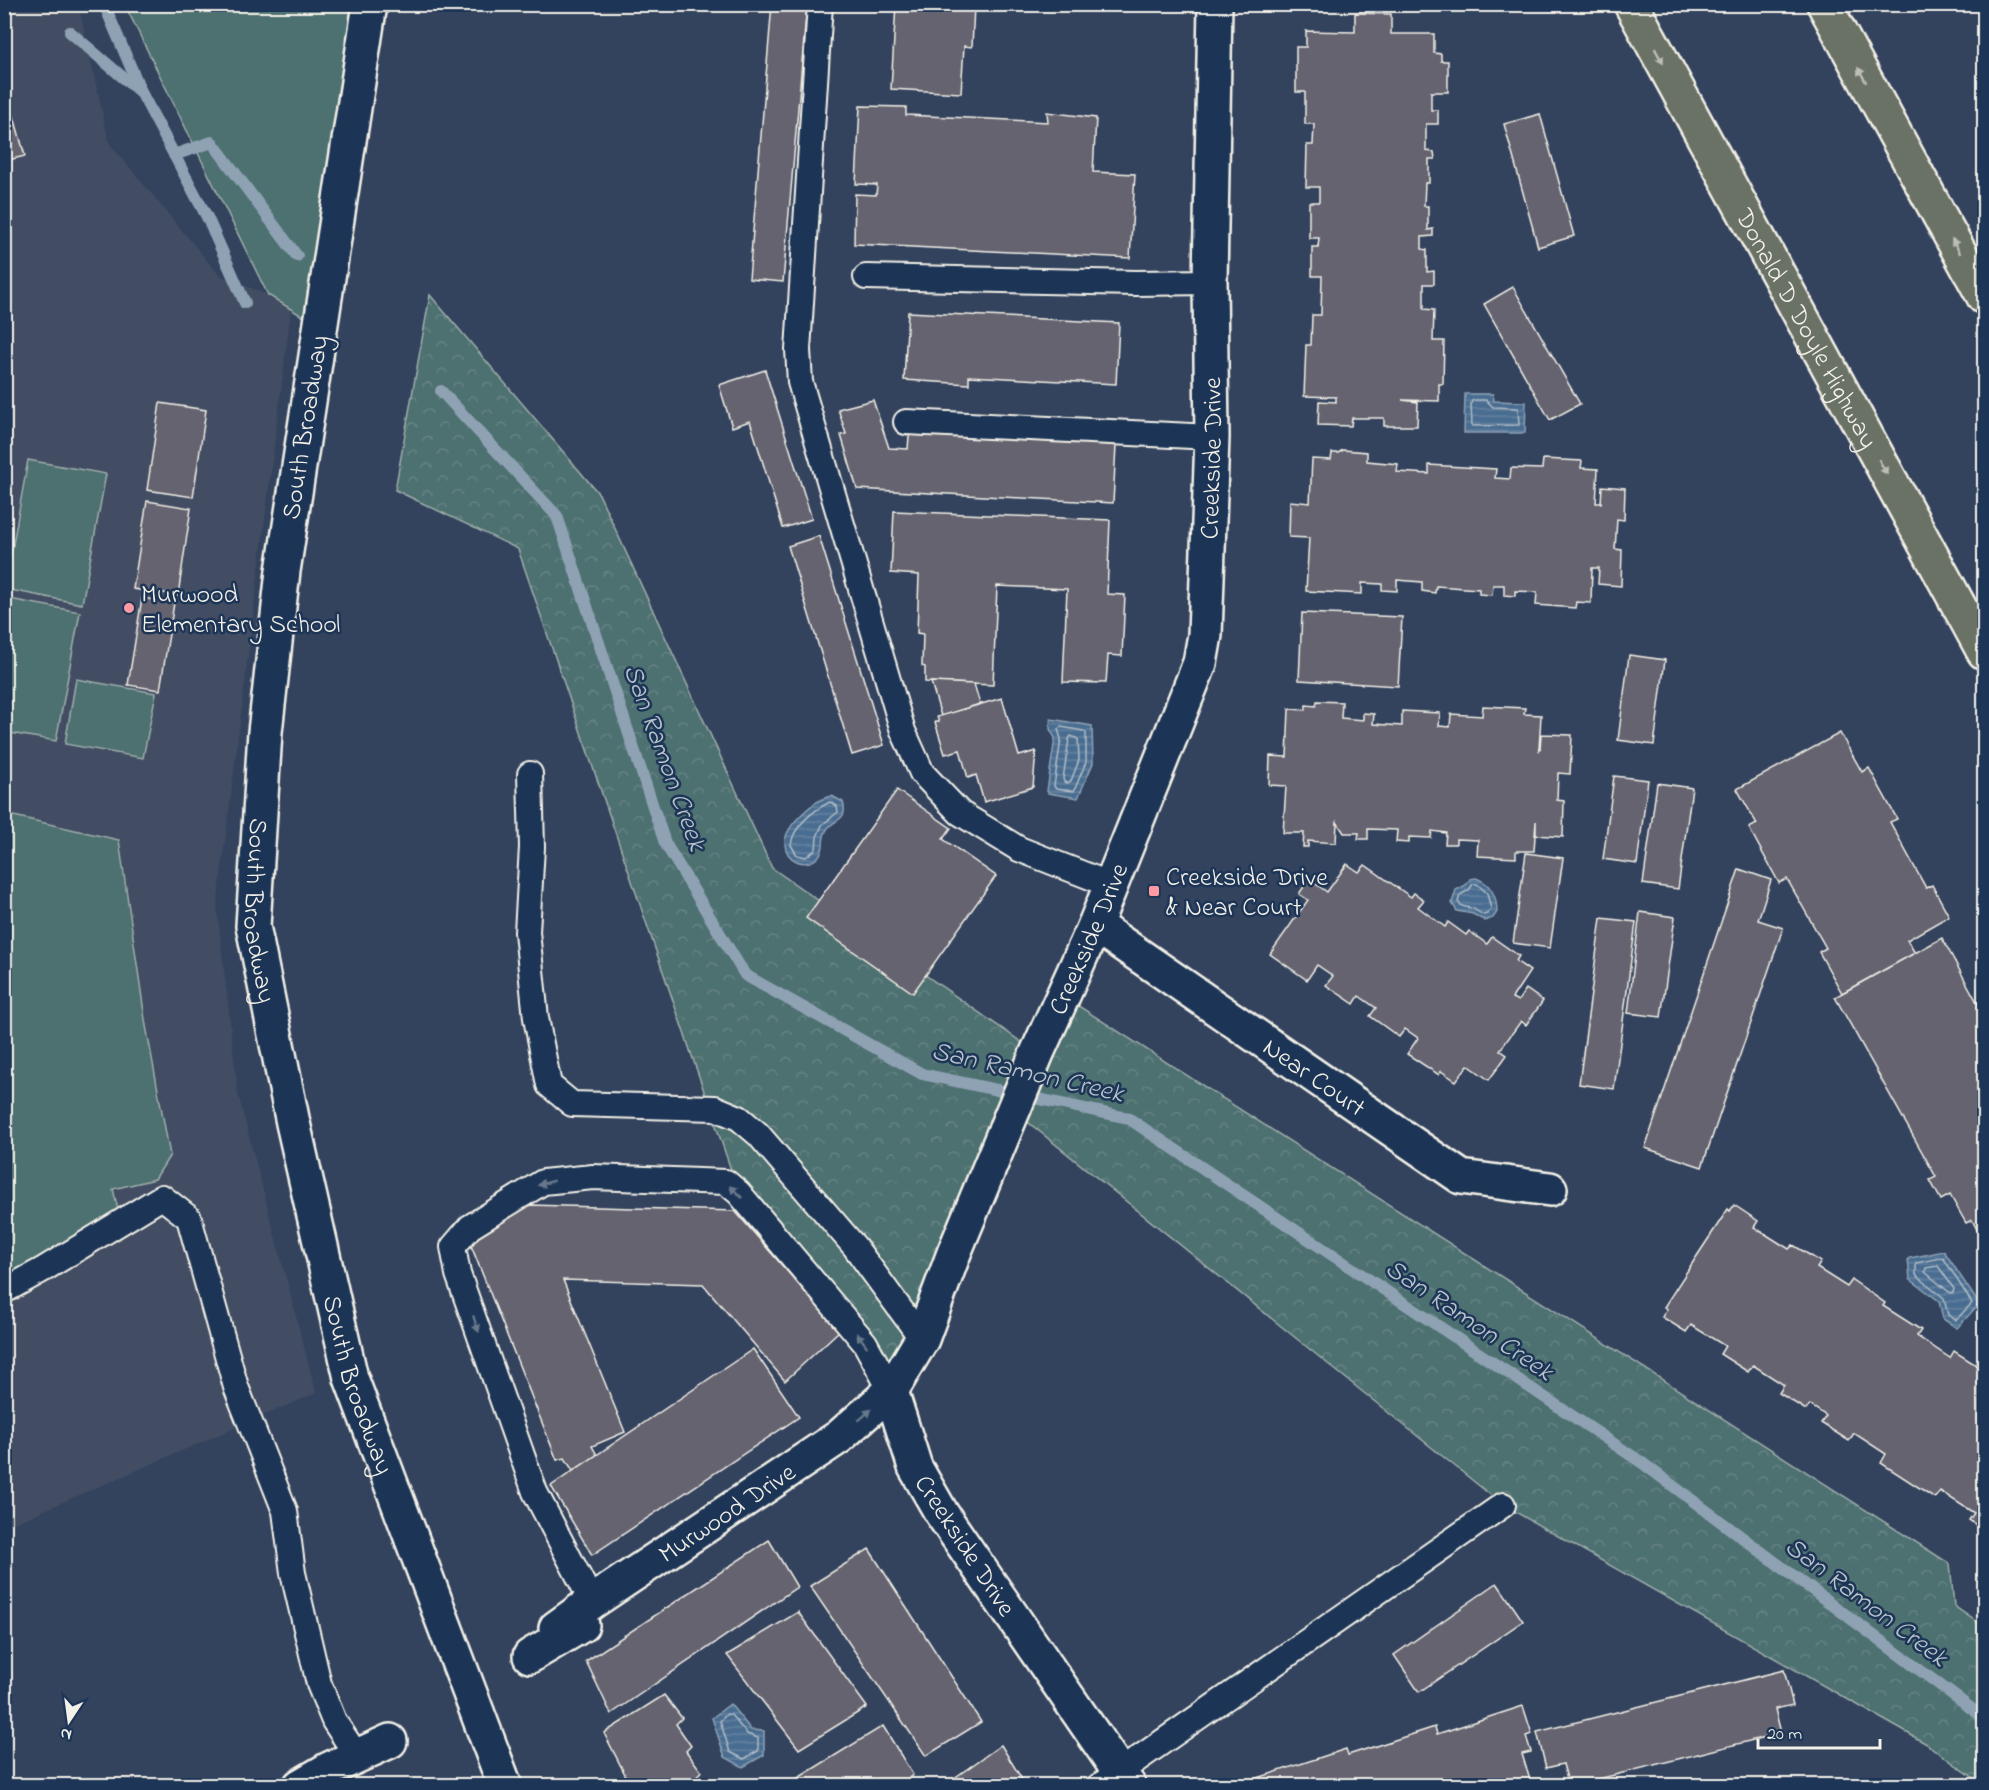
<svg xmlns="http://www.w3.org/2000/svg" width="1989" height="1790" font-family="'Indie Flower',sans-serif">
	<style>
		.built { fill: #424d63 }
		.grass { fill: #4d6f70; stroke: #a0b0ac; stroke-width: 1.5 }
		.forest { fill: url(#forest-crowns); stroke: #a0b0ac; stroke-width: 1.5 }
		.water { fill: url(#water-rules); stroke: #8ea2b4; stroke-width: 1.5 }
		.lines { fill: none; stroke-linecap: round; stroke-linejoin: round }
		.shore { stroke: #b0bcc5; stroke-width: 1.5 }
		.stream { stroke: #8ea2b4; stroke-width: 12 }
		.building { fill: #656370; stroke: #f4f1e8; stroke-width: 1.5 }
		.lane-casing { stroke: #f4f1e8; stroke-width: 28 }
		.street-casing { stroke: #f4f1e8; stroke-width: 38 }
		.secondary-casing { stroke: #f4f1e8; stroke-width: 38 }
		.highway-casing { stroke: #f4f1e8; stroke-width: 38 }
		.lane { stroke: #1d3557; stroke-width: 24 }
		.street { stroke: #1d3557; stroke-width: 33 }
		.secondary { stroke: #1d3557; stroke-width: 33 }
		.highway { stroke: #6a7165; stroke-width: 33 }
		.oneway { fill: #bdbeb4 }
		.oneway2 { fill: #68778a }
		.poi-dot { fill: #ff9aa2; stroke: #1d3557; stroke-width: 2 }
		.labels { text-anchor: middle; stroke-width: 5; stroke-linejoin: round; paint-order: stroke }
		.street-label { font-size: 26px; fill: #f4f1e8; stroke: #1d3557 }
		.poi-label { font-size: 26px; fill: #f4f1e8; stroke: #1d3557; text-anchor: start }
		.water-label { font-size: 27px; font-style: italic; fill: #b8c3ca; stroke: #1d3557 }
	</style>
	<defs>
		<pattern id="forest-crowns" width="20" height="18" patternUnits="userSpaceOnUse" patternTransform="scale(1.5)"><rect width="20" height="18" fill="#4d6f70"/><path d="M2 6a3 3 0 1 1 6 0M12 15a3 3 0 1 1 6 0" fill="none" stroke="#678484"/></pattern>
		<pattern id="water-rules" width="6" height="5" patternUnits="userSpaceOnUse" patternTransform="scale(1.5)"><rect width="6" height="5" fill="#4a6d91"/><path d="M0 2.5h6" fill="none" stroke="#6582a0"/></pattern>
	</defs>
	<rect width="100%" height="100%" fill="#33435e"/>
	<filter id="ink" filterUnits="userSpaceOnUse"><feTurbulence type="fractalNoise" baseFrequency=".0167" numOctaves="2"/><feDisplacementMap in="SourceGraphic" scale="12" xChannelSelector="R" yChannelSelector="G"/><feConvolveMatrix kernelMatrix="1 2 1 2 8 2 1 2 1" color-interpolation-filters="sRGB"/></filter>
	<g filter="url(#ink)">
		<path class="built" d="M78,4l31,139 110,132 49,20 23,14 -74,598 21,187 78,299 -311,134 -1,-1522z"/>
		<g class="grass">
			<path d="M125,5h245l-50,322 -52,-32z"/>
			<path d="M28,460l78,14 -24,130 -77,-15z"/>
			<path d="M4,598l76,14 -24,129 -51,-9z"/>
			<path d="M76,679l80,14 -13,65 -78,-14z"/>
			<path d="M5,814l114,26 27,186 24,129 -15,24 -42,10 6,25 -114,76z"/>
		</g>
		<path class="forest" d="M430,295l169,199 173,374 265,185 26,-57 887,568 4,42 30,21v158l-59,-42 -422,-238 -489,-394 -123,280 -152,-198 -221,-644 -123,-59z"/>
		<g class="water">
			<path d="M1465,394h28l1,7 32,1 -1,31h-61z"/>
			<path d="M1051,719l41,7 1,37 -15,35 -30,-5 -1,-2 8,-53 -5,-9z"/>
			<path d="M832,796l11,6c6,20 -10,16 -17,29 -5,8 0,18 -8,26 -12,12 -33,4 -33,-14 0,-18 31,-45 47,-47z"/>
			<path d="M1476,878c15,5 21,19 21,34l-4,6 -8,3 -12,-7 -16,-3 -5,-8 4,-13 10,-5 4,-6z"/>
			<path d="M1944,1251l35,53 -22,24 -14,-9 -4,-18 -29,-22 -2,-20 2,-1z"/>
			<path d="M730,1704l21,26 13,1v24l-21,12 -18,-10 -13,-39z"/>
		</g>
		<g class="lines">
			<g class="shore">
				<path d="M1473,400h13l7,7 25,1 1,17 -47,1 -1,-23z"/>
				<path d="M1061,727l23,4 2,2v29l-12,29 -18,-2 -2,-3 7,-47 -3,-10z"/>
				<path d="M1071,736l7,3 1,21 -8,21 -3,2 -4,-1 -1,-3 6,-40z"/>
				<path d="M830,802l7,4 1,6 -16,13 -5,12 -1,12 -10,8 -9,-2 -6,-10c2,-19 23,-35 39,-43z"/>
				<path d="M1473,884h4l10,9 4,16 -4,5 -4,1 -9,-6 -12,-3 -4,-4 2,-7 9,-5z"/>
				<path d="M1941,1258l3,1 28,44 -16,17 -8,-5 -4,-17 -28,-23v-12z"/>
				<path d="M1938,1266l16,23 -1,4 -4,-1 -24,-20 1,-4z"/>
				<path d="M727,1714l4,1 16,19 11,4v13l-14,8 -14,-7 -10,-31z"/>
			</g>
			<g class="stream">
				<path d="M104,4l39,92 64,121 38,86"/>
				<path d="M70,32l70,60"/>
				<path d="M174,155l38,-13 85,114"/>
				<path d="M441,391l116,125 108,327 80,132 177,99 206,44 513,344 343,256"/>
			</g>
		</g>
		<g class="building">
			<path d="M667,4h97v6z"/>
			<path d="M772,4h35l-24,278 -34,-3z"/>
			<path d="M896,4l78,2 -2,41 -8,-1 -3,47 -70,-4z"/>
			<path d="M1355,13l36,1v20h43v19l7,1v7h7v31h-17v18h7v14h-12v27l8,1 1,7h-6v24h-4l-1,23h4v24l5,-1v7l-11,1v12l5,1v22l7,-1v13h-10v25l10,1 -1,31h11l-1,43h-4v17l-37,-1 16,2 -1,24h-33v-8h-32l-1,8 -33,-1 1,-24 17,1v-5l-32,-1 2,-51h5l1,-30h9l1,-39h-10v-29h6l1,-9h-10v-36h10v-15h-13l1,-42h6l1,-21h-9v-32h-9v-45h10v-16l49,1z"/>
			<path d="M4,81l21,75 -21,5z"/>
			<path d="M860,106l46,1v8l142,7 -1,-10 49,6 -3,54 42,2 -5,84 -276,-14 1,-50 21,1 1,-10 -21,-1z"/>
			<path d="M1540,114l34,122 -36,11 -34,-123z"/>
			<path d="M1513,287l67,117 -30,16 -66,-116z"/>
			<path d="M908,312l211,11 -3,61 -147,-8v8l-65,-4z"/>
			<path d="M765,370l47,149 -29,9 -33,-107 -18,6 -13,-42z"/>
			<path d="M873,400l16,48 19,1 2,-25 62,12 144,9 -3,58 -256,-14 -16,-54 5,-1 -8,-25z"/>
			<path d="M160,403l46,7 -13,87 -46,-7z"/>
			<path d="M1343,450l24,2v9l31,3 -1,8 32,2v-9l67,4 -1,9 15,1 1,-11 31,1 1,-10 39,2 -1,7 17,1 -2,34h5l1,-17 23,2 -1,32 -7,-1 -2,30 7,1 -1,36 -23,-2 1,-16h-7l-1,35 -15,-1 -1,6 -39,-3 1,-13 -22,-1v5l-11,-1v-10h-11l-1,10 -13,-1v-5l-43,-3 -1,7 -13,-2v-9l-25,-2v11l-15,-1v-6l-20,-1v11l-56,-3 3,-53 -20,-1 1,-36 20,2 2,-44 19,1 1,-7h6z"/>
			<path d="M147,501l44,7 -13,87 -45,-6z"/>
			<path d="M894,511l216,9 -3,74 18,1 -3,61 -14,-1 -2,28 -43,-1 4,-93 -70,-3 -4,99 -68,-3v-15l-3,-1 1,-32 -6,-1 2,-58 -28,-2z"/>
			<path d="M819,536l65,209 -32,10 -64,-209z"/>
			<path d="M142,598l32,5 -14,87 -32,-5z"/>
			<path d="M1302,613l100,4 -4,69 -99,-6z"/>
			<path d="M1629,655l36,5 -11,85 -36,-5z"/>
			<path d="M931,682l43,2 6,20 -39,12z"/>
			<path d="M1002,698l17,58 17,-5 -3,36 -49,15 -8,-27 -8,3 -8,-28 -15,4 -10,-32h4l-2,-5z"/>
			<path d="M1317,701l25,1 -1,16 22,2v-7l11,1 -1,10 29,2v-15l38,2 -1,13 11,1 1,-13 31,2 1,-10 42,2 -1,6 17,1 -2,35 1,-1 1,-15 31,1 -2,39 -12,-1 -1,27 7,1 -1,36 -27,-2v-14l-2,30h-18v7l-39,-2 1,-16 -22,-1v5h-11l1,-11 -14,-2 -1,7 -22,-1v6l-13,-1 1,-12 -29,-1v10h-10l1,-6h-15l-7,-11 -1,21 -28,-2v6h-5l1,-14h-21l3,-47 -17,-1 1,-29 17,1 2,-48 17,1v-5l10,1z"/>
			<path d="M1840,733l22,39 7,-4 28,51 -7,3 36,66 6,-3 17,31 -42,24 8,13 -73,40 -23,-41 7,-4 -39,-69 -8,4 -30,-55 8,-4 -20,-35z"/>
			<path d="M1614,776l34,4 -11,84 -34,-5z"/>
			<path d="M1657,783l35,5 -14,101 -35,-5z"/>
			<path d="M897,790l54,38 -8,11 53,37 -83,117 -107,-75z"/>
			<path d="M1526,853l37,5 -13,90 -37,-5z"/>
			<path d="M1347,864l12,8 6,-7 46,32 3,-4 10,7 -6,7 27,20 3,-5 18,13 3,-4 18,13 5,-7 27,19 -3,5 14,10 -18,27 6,3 8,-12 17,12 -17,24 -5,-4 -21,29 7,5 -18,25 -21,-15 -12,16 -15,-10 -2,4 -32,-21 11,-16 -13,-9 -6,8 -29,-21 6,-8 -17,-12 -5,8 -28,-19 7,-9 -16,-11 -10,15 -37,-26 38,-54 -9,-6 10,-15 18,13z"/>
			<path d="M1739,869l32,11 -13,40 25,8 -81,239 -57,-19z"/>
			<path d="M1640,912l35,5 -14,100 -33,-4z"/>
			<path d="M1601,918l35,4 -22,167 -35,-5z"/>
			<path d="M1942,938l42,77v228l-12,-23 -6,3 -16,-28 -9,5 -11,-20 6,-3 -101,-180z"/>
			<path d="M530,1205l205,6 104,120 -54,50 -82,-97 -140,-4 62,152 -33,14 5,9 -24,16 -8,-13 -8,2 -89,-222z"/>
			<path d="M1734,1205l24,16 -4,6 35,22 4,-4 28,17 -4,6 30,19 5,-7 33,23 -2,3 38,24 -4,6 33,22 4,-7 30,19v160l-15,-10 5,-7 -34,-22 -5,7 -54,-35 5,-9 -32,-21 -5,8 -28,-18 5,-7 -16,-11 -4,5 -27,-17 5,-8 -31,-20 -5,7 -28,-18 5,-8 -34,-21 -5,7 -24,-15 5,-8 -3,-2 31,-48 33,-50 2,2z"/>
			<path d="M753,1349l46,68 -207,138 -41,-69z"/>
			<path d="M769,1540l28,47 -186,127 -25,-53z"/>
			<path d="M869,1549l112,173 -55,34 -116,-170z"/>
			<path d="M1497,1583l26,38 -104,71 -25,-37z"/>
			<path d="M798,1612l69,95 -68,42 -72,-94z"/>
			<path d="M1784,1670l9,35 -18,4 6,24 -210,53h-2l-6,-22 -17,4 -9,-36z"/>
			<path d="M664,1695l18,23 -6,6 15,22 -5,5 15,20 -4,6 6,9h-72l-27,-53z"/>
			<path d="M1523,1706l9,28 -6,2 5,16 -9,2 8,26 -17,6h-280l113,-37 2,6 87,-28 2,7z"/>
			<path d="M883,1726l30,49 -16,11h-112z"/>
			<path d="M1001,1745l25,41h-83z"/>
		</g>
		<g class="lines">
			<defs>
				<g id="lane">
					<path d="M820,4l-22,346 2,32 103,349 19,42 38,40 59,36 92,36"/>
					<path d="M866,277l270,6 74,-1"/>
					<path d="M906,422l306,15"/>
					<path d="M530,774l2,73 -5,85 9,86 13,67 23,19 143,4 24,10 19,16 97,113 67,92"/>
					<path d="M4,1291l40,-22 118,-72 27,21 47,169 49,124 8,62 26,111 15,37 23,35"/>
					<path d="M592,1602l-57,-110 -77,-218 -5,-27 17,-20 73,-45 50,-5 133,5 13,11 126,150 26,48"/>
					<path d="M1099,1786l404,-281"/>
				</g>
				<g id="street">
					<path id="s1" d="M1095,925l366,252 89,12"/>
					<path id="s2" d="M556,1628l36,-26 247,-165 52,-46"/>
					<path d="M530,1656l52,-31"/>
					<path d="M300,1786l29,-17 61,-28"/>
					<path id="s3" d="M1129,1786l-187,-272 -27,-47 -24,-76 31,-52 32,-86 83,-200 58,-128 105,-262 5,-28 7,-198 -2,-155 5,-278"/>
				</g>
				<g id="secondary">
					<path id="s4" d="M370,4l-87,567 -18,161 -12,194 40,197 58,255 154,408"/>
				</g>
				<g id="highway">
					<path id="s5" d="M1631,4l353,648"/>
					<path d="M1824,4l160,293"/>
				</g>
			</defs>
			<use href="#lane" class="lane-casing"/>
			<use href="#street" class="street-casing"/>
			<use href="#secondary" class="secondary-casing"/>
			<use href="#highway" class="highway-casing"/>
			<use href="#lane" class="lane"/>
			<use href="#street" class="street"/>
			<use href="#secondary" class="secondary"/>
			<use href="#highway" class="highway"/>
		</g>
		<defs><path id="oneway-solid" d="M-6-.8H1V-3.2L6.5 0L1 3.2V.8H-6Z" transform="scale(1.5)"/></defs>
		<g class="oneway">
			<use href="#oneway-solid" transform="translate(1659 56) rotate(61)"/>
			<use href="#oneway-solid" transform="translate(1862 75) rotate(-119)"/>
			<use href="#oneway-solid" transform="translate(1956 246) rotate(-119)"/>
			<use href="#oneway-solid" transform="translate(1883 467) rotate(61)"/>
		</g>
		<g class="oneway2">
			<use href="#oneway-solid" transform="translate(546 1183) rotate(164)"/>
			<use href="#oneway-solid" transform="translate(736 1192) rotate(-136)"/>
			<use href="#oneway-solid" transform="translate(476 1324) rotate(71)"/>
			<use href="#oneway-solid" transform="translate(862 1340) rotate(-127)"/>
			<use href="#oneway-solid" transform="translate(865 1415) rotate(-41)"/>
		</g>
	</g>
	<g class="poi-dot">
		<circle cx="129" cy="608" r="6"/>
		<rect x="1148" y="885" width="12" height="12" rx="3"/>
	</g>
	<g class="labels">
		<g class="street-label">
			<text dy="9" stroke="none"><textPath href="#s5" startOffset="369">Donald D Doyle Highway</textPath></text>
			<text transform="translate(304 427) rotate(-81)" y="9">South Broadway</text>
			<text dy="9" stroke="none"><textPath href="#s3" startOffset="1461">Creekside Drive</textPath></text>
			<text dy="9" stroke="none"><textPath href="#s4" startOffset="915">South Broadway</textPath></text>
			<text dy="9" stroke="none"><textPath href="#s3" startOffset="958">Creekside Drive</textPath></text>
			<text dy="9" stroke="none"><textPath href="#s1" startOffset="267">Near Court</textPath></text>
			<text dy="9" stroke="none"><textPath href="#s4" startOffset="1401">South Broadway</textPath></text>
			<text dy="9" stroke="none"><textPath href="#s2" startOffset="206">Murwood Drive</textPath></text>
			<text transform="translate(966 1545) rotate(57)" y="9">Creekside Drive</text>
		</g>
		<g class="poi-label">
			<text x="141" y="602">Murwood<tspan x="141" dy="30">Elementary School</tspan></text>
			<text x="1166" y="885">Creekside Drive<tspan x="1166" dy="30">&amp; Near Court</tspan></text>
		</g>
		<g class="water-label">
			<text transform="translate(666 757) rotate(70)" y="9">San Ramon Creek</text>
			<text transform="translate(1028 1071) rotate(13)" y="9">San Ramon Creek</text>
			<text transform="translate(1470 1319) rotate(34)" y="9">San Ramon Creek</text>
			<text transform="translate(1867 1601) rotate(37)" y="9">San Ramon Creek</text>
		</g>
	</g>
	<rect width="1989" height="1790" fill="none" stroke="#1d3557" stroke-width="24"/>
	<rect x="12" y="12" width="1965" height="1766" fill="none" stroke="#f4f1e8" stroke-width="2" filter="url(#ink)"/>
	<g transform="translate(69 1721) rotate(193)" stroke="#1d3557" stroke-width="4.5" paint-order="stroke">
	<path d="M0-4.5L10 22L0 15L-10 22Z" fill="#f4f1e8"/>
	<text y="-9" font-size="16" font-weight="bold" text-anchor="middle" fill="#f4f1e8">N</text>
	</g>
	<path d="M1758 1739v9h122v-9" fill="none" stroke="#f4f1e8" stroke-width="3"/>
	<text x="1767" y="1739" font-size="18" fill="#f4f1e8" stroke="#1d3557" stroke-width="4.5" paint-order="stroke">20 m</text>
</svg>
